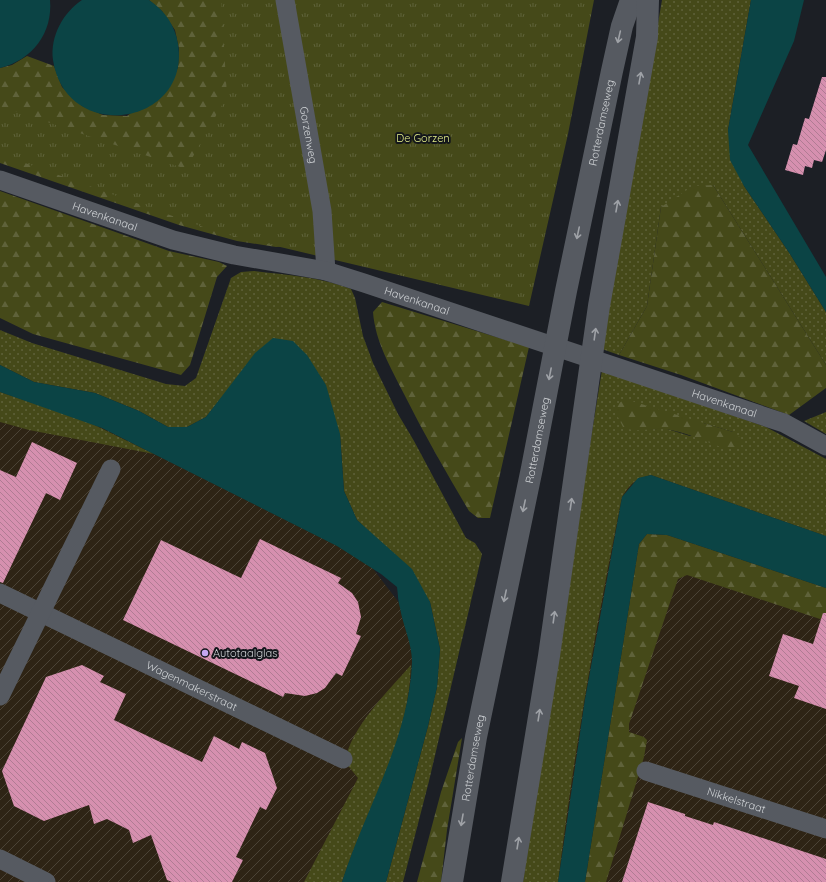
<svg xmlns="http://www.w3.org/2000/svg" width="826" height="882" font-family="Quicksand,sans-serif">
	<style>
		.industrial { fill: url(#industrial-furrows) }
		.grass { fill: url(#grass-dots); fill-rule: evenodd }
		.forest { fill: url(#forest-firs) }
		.park { fill: url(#park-tufts) }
		.water { fill: #0b4445 }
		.building { fill: url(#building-back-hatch) }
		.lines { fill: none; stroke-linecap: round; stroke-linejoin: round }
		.street { stroke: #565a61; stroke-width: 19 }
		.secondary { stroke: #565a61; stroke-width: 22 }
		.oneway { stroke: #9fa2a7 }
		.poi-dot { fill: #c5a7f1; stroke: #13161b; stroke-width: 1.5 }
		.labels { text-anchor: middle; stroke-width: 4; stroke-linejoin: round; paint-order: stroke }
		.street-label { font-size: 11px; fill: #cfd2d5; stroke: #13161b }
		.park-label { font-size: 11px; fill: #e1eb88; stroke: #13161b }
		.poi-label { font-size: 11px; fill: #cfd2d5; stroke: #13161b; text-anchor: start }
	</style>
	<defs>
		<pattern id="industrial-furrows" width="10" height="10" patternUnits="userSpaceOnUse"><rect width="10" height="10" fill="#2e2415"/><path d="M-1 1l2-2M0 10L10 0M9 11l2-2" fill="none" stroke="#4b4336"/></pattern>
		<pattern id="grass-dots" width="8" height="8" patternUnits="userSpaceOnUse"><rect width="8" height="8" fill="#454919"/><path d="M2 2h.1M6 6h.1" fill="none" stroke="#5f623a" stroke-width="1.8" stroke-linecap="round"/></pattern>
		<pattern id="forest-firs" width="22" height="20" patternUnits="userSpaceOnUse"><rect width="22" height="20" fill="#454919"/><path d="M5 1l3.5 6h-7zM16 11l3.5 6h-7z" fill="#5f623a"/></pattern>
		<pattern id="park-tufts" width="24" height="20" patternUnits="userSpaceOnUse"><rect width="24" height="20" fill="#454919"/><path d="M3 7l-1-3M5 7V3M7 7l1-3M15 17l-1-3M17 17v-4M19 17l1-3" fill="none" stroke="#5f623a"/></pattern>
		<pattern id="building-back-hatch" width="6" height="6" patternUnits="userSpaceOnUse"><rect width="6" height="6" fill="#d690af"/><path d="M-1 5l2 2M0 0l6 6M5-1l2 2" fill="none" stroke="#b07c93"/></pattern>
	</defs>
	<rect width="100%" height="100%" fill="#1c1f25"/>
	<g class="industrial">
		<path d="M0,384l341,143 82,107 -54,248h-369z"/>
		<path d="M615,465l211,37v380h-283z"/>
	</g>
	<g class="grass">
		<path d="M662,0h89l-23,130 16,56 46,68 36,58v53l-113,-180 -52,22 -14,99 -28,49 -17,-6z"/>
		<path d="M254,271c32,4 67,6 97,18l4,9 8,38 10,27 25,51 16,27 52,97 9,5 7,11 -53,227 -26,101h-17l42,-156 9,-39 3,-38 -10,-47 -49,-59 -24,-23 -13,-29 -4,-57 -113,-43 -21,26 -19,10h-19l-29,-16 -44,-18 -61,-11 -34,-17v-35l32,13 134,41 19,2 11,-8 35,-100 10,-6z"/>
		<path d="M602,370l164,57 60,32v77l-175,-61c-16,4 -20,8 -29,22 -26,127 -48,256 -64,385h-35l21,-155zM703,423l30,9 -43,4 -26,-8 -22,3z"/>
		<path d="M0,392l86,29 68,33 -125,-24 -29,-8z"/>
		<path d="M826,412v22l-22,-13z"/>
		<path d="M411,665c-1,10 -1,21 -3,31 -9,61 -46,125 -66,186h-38l54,-104 -13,-16c5,-34 44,-72 66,-97z"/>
	</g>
	<g class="forest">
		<path d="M149,0h124l26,245 -23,2 -39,-6 -58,-16 -179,-62v-95l12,-3 15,-9 27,10 8,21 20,19 21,9 24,1 46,-36 5,-13 1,-18 -4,-19 -13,-19z"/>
		<path d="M713,185l113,180v23l-37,27 -108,-40 -62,-20 28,-49 14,-99 32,-21z"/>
		<path d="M0,191l169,60 50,11 8,4 -10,11 -27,88 -9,10 -148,-41 -33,-16z"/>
		<path d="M382,302l147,45 -39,171h-12l-9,-7c-23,-39 -45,-77 -65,-117 -13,-26 -29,-53 -31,-82z"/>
		<path d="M625,399l108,33 6,4 2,7 -9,5h-8c-18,-6 -41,-17 -59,-19 -15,-2 -27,5 -42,-2l-6,-12 -1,-10z"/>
		<path d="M647,534l20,1 159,53v33l-139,-46 -9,4 -49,145v8l15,5 3,3 -3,17 -38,125h-21l54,-338z"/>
		<path d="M462,738l-15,92 -6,52h-24l24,-90 17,-50z"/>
	</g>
	<path class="park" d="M221,0h373l-26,134 -39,172 -312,-74 -217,-78v-48l186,63 41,-73z"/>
	<g class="water">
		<path d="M0,0h50c3,33 -18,60 -50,68z"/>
		<path d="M82,0h67c16,11 26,25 29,44 13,82 -112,101 -125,16 -3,-24 10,-47 29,-60z"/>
		<path d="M751,0h53l-10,41 -46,104 78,132v35l-36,-58 -46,-68 -14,-26 -2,-30z"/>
		<path d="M273,338l20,3 14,14 19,30 14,49 4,57 13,29 55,49 18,33 10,47 -3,38 -9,39 -42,156h-44c23,-73 67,-142 70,-220 0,-19 -9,-36 -12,-54 -2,-6 -2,-14 -3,-21l-16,-13 -44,-28 -235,-118 -102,-36v-27l34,17 61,11 44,18 29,16h19l19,-10 49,-64z"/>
		<path d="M651,475l175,61v52l-159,-53 -20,-1 -8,10 -54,338h-27l27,-183 37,-202 16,-19z"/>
	</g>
	<g class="building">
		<path d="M822,77h4v73l-4,12 -8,-2 -2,8 -7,-2 -2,9 -18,-5 8,-26 4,1 8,-27 4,1z"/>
		<path d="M32,442l45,21 -17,37 -14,-7 -43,90 -3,-1v-112l16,7z"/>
		<path d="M260,539l81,39 -3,5 14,10 6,9 3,15 -5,17 5,2 -19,40 -6,-3 -11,15 -8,5 -12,3 -20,-3 -2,4 -160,-77 38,-80 80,38z"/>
		<path d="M823,613h3v96l-32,-11 5,-12 -30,-10 14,-42 30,10z"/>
		<path d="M82,665l22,11 -4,6 26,12 -12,26 88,42 12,-26 25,13 3,-7 23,11 12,35 -11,22 -6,-3 -24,50 7,3 -11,22h-60l-5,-2 -16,-45 -18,8 -4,-13 -22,-11 -13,5 -5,-19 -45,16 -30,-15 -12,-35 44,-94z"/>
		<path d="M648,802l37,12v2l28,9 1,-3 112,37v23h-204z"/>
	</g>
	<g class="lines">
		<g class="street">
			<path id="s1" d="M285,0l37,211 4,60"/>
			<path id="s2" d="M0,180l173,60 61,15 92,16 38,12 420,140 42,23"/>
			<path id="s3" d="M0,593l343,166"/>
			<path d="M0,696l111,-227"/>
			<path id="s4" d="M646,771l180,58"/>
			<path d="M0,859l46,23"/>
		</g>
		<g class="secondary">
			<path id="s5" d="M452,882l24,-145 56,-269 34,-177 46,-220 10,-45 9,-26"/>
			<path d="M512,882l37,-226 50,-350 48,-269 1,-37"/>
		</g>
	</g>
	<defs><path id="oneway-shaft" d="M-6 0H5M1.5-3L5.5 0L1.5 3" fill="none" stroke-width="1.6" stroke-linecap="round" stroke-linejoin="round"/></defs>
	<g class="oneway">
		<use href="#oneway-shaft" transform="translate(619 37) rotate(103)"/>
		<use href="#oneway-shaft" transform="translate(640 78) rotate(-80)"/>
		<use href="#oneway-shaft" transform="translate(617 206) rotate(-80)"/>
		<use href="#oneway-shaft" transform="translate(578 233) rotate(102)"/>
		<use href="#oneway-shaft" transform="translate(595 334) rotate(-82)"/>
		<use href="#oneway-shaft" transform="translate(550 374) rotate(101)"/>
		<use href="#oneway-shaft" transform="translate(571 504) rotate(-82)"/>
		<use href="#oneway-shaft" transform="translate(524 506) rotate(102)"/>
		<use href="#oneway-shaft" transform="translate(505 596) rotate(102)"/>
		<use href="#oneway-shaft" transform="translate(554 617) rotate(-82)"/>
		<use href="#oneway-shaft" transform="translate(539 715) rotate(-81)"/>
		<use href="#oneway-shaft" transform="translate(462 820) rotate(100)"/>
		<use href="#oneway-shaft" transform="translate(518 843) rotate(-81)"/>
	</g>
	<circle class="poi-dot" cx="205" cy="653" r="4"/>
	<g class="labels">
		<g class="street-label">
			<text dy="4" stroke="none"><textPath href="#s5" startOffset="774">Rotterdamseweg</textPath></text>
			<text dy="4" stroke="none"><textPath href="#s1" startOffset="137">Gorzenweg</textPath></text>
			<text dy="4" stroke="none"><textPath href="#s2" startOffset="111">Havenkanaal</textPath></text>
			<text dy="4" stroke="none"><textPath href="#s2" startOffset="435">Havenkanaal</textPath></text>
			<text dy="4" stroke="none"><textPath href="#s2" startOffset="759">Havenkanaal</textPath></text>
			<text dy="4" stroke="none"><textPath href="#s5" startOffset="450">Rotterdamseweg</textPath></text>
			<text dy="4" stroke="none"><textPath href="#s3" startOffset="213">Wagenmakerstraat</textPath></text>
			<text dy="4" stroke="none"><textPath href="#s5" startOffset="126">Rotterdamseweg</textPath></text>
			<text dy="4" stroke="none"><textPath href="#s4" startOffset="95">Nikkelstraat</textPath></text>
		</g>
		<g class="park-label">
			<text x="423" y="142">De Gorzen</text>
		</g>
		<g class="poi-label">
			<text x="213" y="657">Autotaalglas</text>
		</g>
	</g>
</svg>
